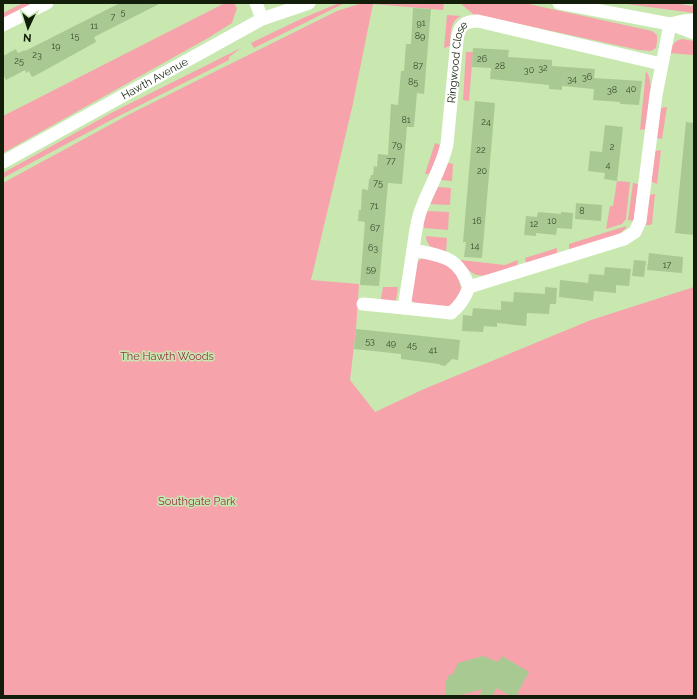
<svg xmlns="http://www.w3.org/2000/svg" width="697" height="699" font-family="Raleway,sans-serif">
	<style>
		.green { fill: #f6a3ac }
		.building { fill: #a9c992 }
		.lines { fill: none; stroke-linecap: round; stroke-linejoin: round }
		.minor { stroke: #fff; stroke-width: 13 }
		.labels { text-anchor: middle; stroke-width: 3; stroke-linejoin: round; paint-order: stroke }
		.number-label { font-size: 9px; fill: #38492b }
		.street-label { font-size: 11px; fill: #121e09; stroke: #c8e8b0 }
		.park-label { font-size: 11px; fill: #913144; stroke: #c8e8b0 }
	</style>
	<rect width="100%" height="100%" fill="#c8e8b0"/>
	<g class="green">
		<path d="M23,3h7v3l-27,13v-6z"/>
		<path d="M225,3h9l3,5 -5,15 -24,15 -205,115v-37z"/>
		<path d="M339,3h6l-91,45 -3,-5 52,-25z"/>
		<path d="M362,3h82l-1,7 -70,-6 -21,104 -41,172 48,4 -3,45 -6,51 25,32 49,-23 167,-69 103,-33v409h-691v-513l125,-68 96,-48 113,-56z"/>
		<path d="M460,3h64l128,28 5,4v6l-1,7 -5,3 -12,-1 -166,-36z"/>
		<path d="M619,3h56l16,3 3,-1v8z"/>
		<path d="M447,15l14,1c-12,5 -10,20 -11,30l-6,2z"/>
		<path d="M682,39l12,2v14l-26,-2c4,-8 6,-12 14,-14z"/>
		<path d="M241,48l-12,9v3l-116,59 -110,59v-5l110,-61z"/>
		<path d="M466,52h7l-4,49 -6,-1z"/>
		<path d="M646,71c10,13 1,43 -1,58l-5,1z"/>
		<path d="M667,107l-5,32 -5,-1 4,-30z"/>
		<path d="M435,143l5,2 -2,11 -9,18h-4z"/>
		<path d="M661,150l-4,34 -5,-2 -1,-3 4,-28z"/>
		<path d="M448,163l5,1 -1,17 -12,-1z"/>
		<path d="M617,181l13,1 -4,37 -4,5 -16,5 4,-23h3z"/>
		<path d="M633,183l5,1 -4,37 -6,-1z"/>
		<path d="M438,187l13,1 -1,17 -20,-1z"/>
		<path d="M655,194l-3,30 -2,1h-4l3,-27 1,-3z"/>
		<path d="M427,211l22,1 -1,18 -24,-2 -1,-6z"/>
		<path d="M626,226v2l-8,7 -49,15v-6z"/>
		<path d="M426,236l21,2 -1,15c-11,-3 -19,-5 -20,-17z"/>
		<path d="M557,248v6l-31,10 -1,-6z"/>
		<path d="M427,258l17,5 12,9 5,16 -1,7 -11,12 -33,-3 -4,-3 -1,-4 6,-35 4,-3z"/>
		<path d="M460,260l45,5 13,-5 -1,7c-12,3 -35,14 -46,5 -5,-3 -8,-8 -11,-12z"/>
		<path d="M383,287h15l-2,13 -2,3 -13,-4z"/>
	</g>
	<g class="building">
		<path d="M120,3h41l-67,34 2,5 -56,31 -8,4 -3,-6 -3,2 -1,-3 -19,10 -3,-6v-18l13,-7 2,4 7,-3v1z"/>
		<path d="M413,8l18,1 -7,85 -7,-1 -3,34h-7l-5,57 -14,-1 -9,103 -19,-1 5,-63 -7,-1 1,-11h2l1,-21 6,1 1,-11h1l1,-4h2l1,-9 3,1 1,-13 10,1 3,-51 7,1 3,-34h3l2,-27h5z"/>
		<path d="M473,48l36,2 -1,7 44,3v6l43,3 -1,9 48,3 -3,24 -19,-1v-2l-27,-2 1,-11 -32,-3v4l-13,-1v-4l-59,-6 1,-11 -19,-1z"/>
		<path d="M475,101l20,2 -13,155 -18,-1 2,-15h-3z"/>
		<path d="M686,122l8,1v112l-19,-2z"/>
		<path d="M605,125l18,2 -6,54 -13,-2 1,-6 -17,-2 2,-20 12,1z"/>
		<path d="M576,203l26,2 -1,16 -26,-2z"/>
		<path d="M538,212l23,2v-2l12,1 -1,16 -15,-1 -1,7 -20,-2v3l-12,-1 2,-19 11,1z"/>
		<path d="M649,253l34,4 -1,16 -35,-3z"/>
		<path d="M634,260l12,1 -2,16 -12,-1z"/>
		<path d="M605,267l26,2 -2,17 -13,-1v8l-22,-2 -1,10 -34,-4 1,-17 28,3 1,-9 15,1z"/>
		<path d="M545,287l12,1 -1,16h-6l-1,10 -22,-1 -1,13 -29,-3v4l-13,-1 -1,6 -21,-1 1,-16 9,1 1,-8 28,2v-9l12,1 1,-10 31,2z"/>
		<path d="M356,329l104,11 -2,20 -6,-1 -7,7 -5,-1 -1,-1 -38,-5v-5l-47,-5z"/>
		<path d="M483,656l15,6 4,-6 27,16 -13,24h-5l-14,-8 -5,8h-13l4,-7 -26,7h-12l1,-15 3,-6 4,-1 5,-11z"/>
	</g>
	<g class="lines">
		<g class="minor">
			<path d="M256,3l6,16"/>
			<path d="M559,3l111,21 24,9"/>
			<path d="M670,24l13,-3 11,-1"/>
			<path d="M3,25l44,-22"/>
			<path id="s1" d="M3,162l259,-143 47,-16"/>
			<path d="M469,287l155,-48 11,-7 5,-11 16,-126 14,-71"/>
			<path d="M363,304l41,4 9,-58"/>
			<path id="s2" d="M404,308l47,5c9,-7 14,-15 18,-26 -11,-31 -27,-31 -56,-37 2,-14 3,-29 9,-43 8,-21 20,-40 25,-63l10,-104c2,-14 7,-19 21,-19l183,43"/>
		</g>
	</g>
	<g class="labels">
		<g class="number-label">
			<text x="123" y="15">5</text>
			<text x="113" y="20">7</text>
			<text x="421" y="26">91</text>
			<text x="94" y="29">11</text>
			<text x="75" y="39">15</text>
			<text x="420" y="39">89</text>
			<text x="56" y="49">19</text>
			<text x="37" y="58">23</text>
			<text x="482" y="62">26</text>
			<text x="19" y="64">25</text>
			<text x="418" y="69">87</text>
			<text x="500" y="69">28</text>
			<text x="543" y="71">32</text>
			<text x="529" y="73">30</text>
			<text x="587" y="80">36</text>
			<text x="572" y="82">34</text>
			<text x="413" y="85">85</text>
			<text x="631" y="92">40</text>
			<text x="612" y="93">38</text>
			<text x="406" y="123">81</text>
			<text x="486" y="125">24</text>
			<text x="397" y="148">79</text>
			<text x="612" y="150">2</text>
			<text x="481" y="153">22</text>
			<text x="391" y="164">77</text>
			<text x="608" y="168">4</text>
			<text x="482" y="174">20</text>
			<text x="378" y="186">75</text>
			<text x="374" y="209">71</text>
			<text x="582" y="214">8</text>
			<text x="477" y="224">16</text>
			<text x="552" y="224">10</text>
			<text x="534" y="227">12</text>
			<text x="375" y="231">67</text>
			<text x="475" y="249">14</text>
			<text x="373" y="251">63</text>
			<text x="667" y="268">17</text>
			<text x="371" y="272">59</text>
			<text x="370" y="344">53</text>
			<text x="391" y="346">49</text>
			<text x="412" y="348">45</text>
			<text x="433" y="353">41</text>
		</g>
		<g class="street-label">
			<text dy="4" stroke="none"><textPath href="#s2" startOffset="346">Ringwood Close</textPath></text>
			<text dy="4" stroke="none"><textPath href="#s1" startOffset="173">Hawth Avenue</textPath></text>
		</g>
		<g class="park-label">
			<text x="167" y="360">The Hawth Woods</text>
			<text x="197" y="505">Southgate Park</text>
		</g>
	</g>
	<rect width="697" height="699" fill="none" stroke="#121e09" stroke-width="8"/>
	<g transform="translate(28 28) rotate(184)" stroke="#c8e8b0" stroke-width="3" paint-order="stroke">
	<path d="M0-3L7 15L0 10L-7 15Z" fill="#121e09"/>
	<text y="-6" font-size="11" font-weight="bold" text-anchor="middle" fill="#121e09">N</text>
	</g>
</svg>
